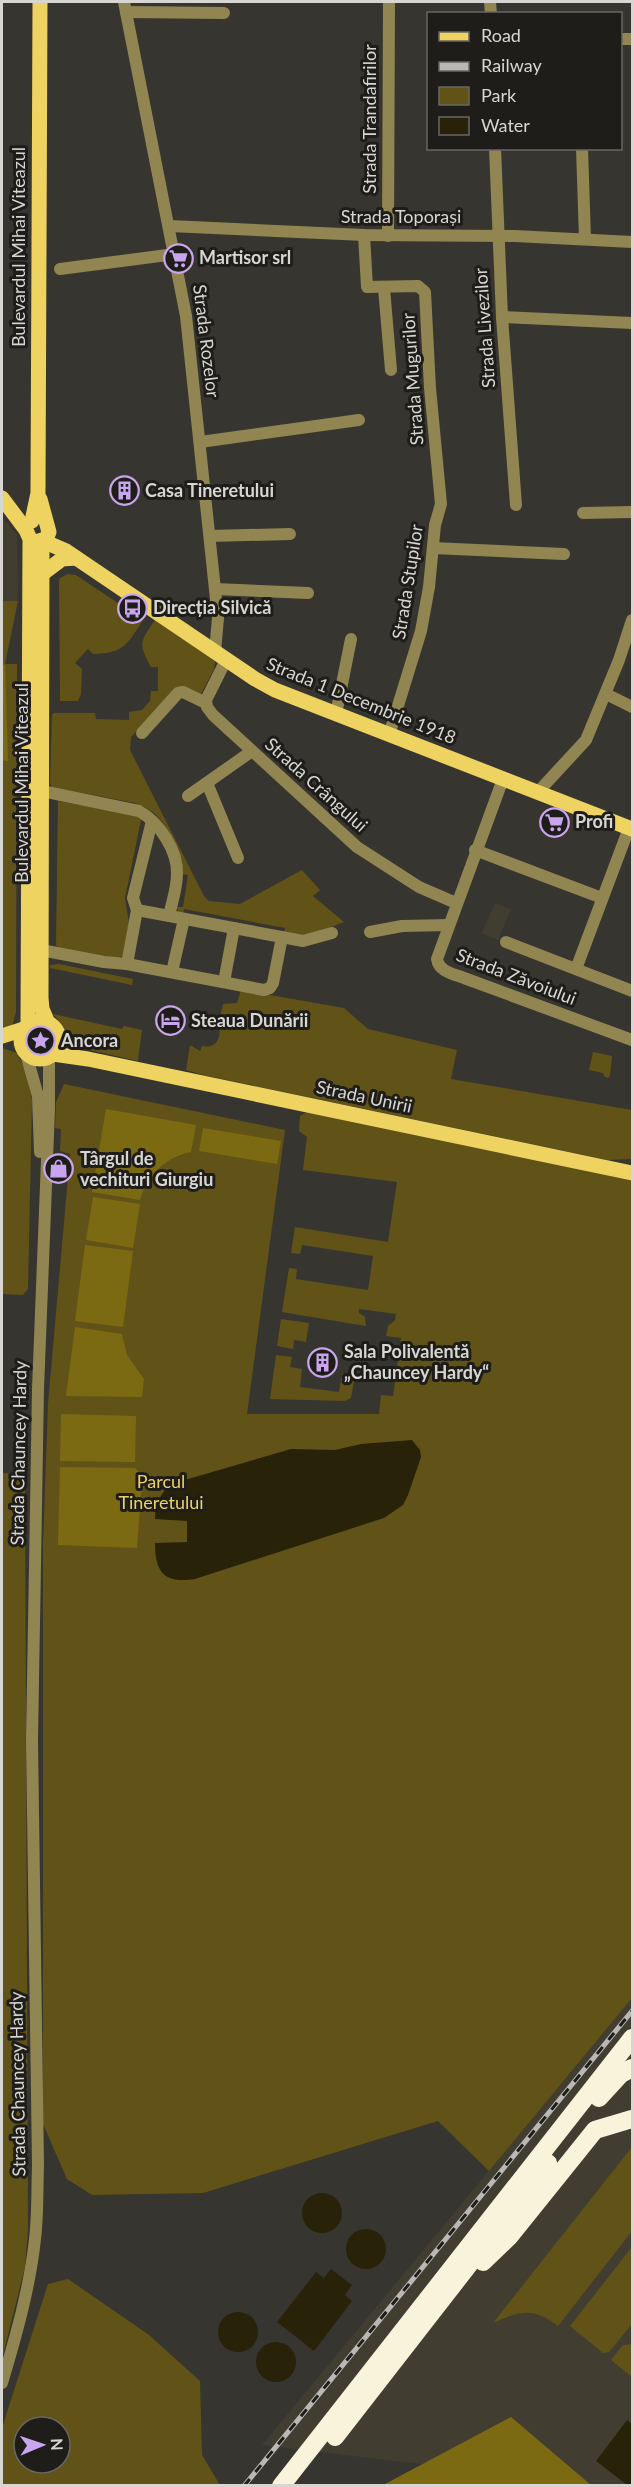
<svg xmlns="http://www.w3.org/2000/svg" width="634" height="2487" font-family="Lato,sans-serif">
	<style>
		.built { fill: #413e31 }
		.green { fill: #615317; fill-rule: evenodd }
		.forest { fill: #7c6a13 }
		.water { fill: #282209 }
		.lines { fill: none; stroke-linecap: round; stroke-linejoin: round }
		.minor { stroke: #918551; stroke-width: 12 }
		.major { stroke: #eed360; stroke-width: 15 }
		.highway { stroke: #f9f3db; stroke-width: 18 }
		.rail-casing { stroke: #bab8b4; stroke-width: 5 }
		.rail { stroke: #1e1d1a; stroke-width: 3; stroke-dasharray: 9; stroke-linecap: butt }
		.labels { text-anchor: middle; stroke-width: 6; stroke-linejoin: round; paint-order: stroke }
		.street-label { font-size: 18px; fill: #d7d6d2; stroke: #1e1d1a }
		.poi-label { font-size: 18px; font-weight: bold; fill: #d7d6d2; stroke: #1e1d1a; text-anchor: start }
		.park-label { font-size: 18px; fill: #ebd164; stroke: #1e1d1a }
	</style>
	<rect width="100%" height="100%" fill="#37352f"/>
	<g class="built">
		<path d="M2,518l15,16 1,67h-16z"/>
		<path d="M495,903l16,7 -13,30 -16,-7z"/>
		<path d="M632,1998v487h-66l-105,-16 -199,-24z"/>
	</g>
	<g class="green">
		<path d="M68,574l8,1 67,45c-16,25 -19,33 -50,34l-5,-5 -13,14 7,6 -1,25 -3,7h-18l-1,-119 1,-4z"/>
		<path d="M2,601h16l-13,63h12l-1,348 -4,15 -10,4z"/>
		<path d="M155,620l60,41 -1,8 -14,27 -23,-6 -46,47 -1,13 74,146 5,5 31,3 62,-34 18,20 -7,6 31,26 -33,13 -27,-1 1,-6 -101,-19 -1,6 -5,-3 -1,-5h6l5,-32 -6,-1c-6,-30 -15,-61 -47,-71l-83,-16 -2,-4 2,-68 2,-2h41l1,6 33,1v-8l13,-2 8,-9 1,-10h7v-24h-7c-13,-24 -11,-25 4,-47z"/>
		<path d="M58,801l77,14 6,5 -16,78 4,25 -6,33c-15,7 -48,-4 -64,-8l-3,-3z"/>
		<path d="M59,964l74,15 -1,6 -82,-17v-3z"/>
		<path d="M241,990l103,18 24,21 89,21 -6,29 181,31v49l-24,1 -405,-85 -17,-5 4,-25 10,6 2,-5c16,3 19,-9 17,-22 0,-6 3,-14 4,-20l14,-1z"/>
		<path d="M53,1014l69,15 2,-3 18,4 -4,31 -62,-14c-10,-8 -13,-23 -23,-33z"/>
		<circle cx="40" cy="1040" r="11"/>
		<path d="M2,1048l15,5 10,20 5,27 -4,189 -5,6 -21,-1z"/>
		<path d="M593,1052l19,4 -2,20 -2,2 -3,-1 -2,-4 -14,-3z"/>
		<path d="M64,1084l221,46 -38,284h132l2,-19 12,1 8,-58 -15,-2 2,-10 7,-6 1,-6 -37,-5v4l6,4 1,9 -84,-14 7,-44 8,1 -1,10 72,11 5,-34 -71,-11 -2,9 -9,-1 4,-26 93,15 9,-60 -94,-12 4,-33 -8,-6 1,-15 7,-4 325,68v818l-143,173 -51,-50 -235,72 -111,2 -25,-16 -24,-55v-579l5,-141 22,-250 -10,-3 1,-22 -6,-1 1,-26z"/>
		<path d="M281,1319l28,4 -3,19 -12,-2 -1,9 -16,-3z"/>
		<path d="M276,1355l16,2 -2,10 12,2 -2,18 39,5 3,-18 13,2 -4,22 -6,3 -75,-2z"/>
		<path d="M2,1473l23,1 3,756 -3,37 -23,92z"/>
		<path d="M632,2147v84l-74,95c-25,-19 -38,-15 -65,-3z"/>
		<path d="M632,2247v77l-23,28 -6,1 -33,-27z"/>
		<path d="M68,2279l81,56 51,46 2,74 18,30h-218v-57l46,-144zM24,2427h36v36h-36z"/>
		<path d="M632,2344v33l-21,-17 12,-15z"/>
	</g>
	<g class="forest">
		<path d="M2,664l3,1 3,96 -6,-1z"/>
		<path d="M106,1109l90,16 -5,27c-25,5 -44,23 -51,48l-48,-8z"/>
		<path d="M203,1128l78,13 -4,23 -78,-13z"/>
		<path d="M93,1197l47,7 -7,44 -47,-8z"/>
		<path d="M85,1245l48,6 -10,76 -48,-6z"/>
		<path d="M75,1327l47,7 5,21 17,24 -2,18 -76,-1z"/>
		<path d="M61,1414l75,2 -1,46 -75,-1z"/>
		<path d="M60,1467l75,1 12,12 -6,14 -4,54 -79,-3z"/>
		<path d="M511,2417l80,68h-209l3,-1z"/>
	</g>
	<g class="water">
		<path d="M412,1440l8,10 1,7 -13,38 -5,10 -19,13 -189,61c-31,5 -40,-7 -40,-36l32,-1v-21l-32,-2c0,-15 5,-25 16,-35l120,-35 44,1 26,-6z"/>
		<circle cx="322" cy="2213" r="20"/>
		<circle cx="366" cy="2249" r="20"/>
		<path d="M331,2269l21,16 -7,10 7,6 -38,50 -37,-29 39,-50 8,6z"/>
		<circle cx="238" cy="2332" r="20"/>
		<circle cx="276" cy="2362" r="20"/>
		<path d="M627,2420l5,4v61h-5l-31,-24z"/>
	</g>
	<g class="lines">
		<g class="minor">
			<path d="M124,2l62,314 32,302 -3,34"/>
			<path d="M490,2l1,12"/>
			<path d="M126,12l98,1"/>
			<path d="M620,39h12"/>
			<path d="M495,148l7,169 14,188"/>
			<path d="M582,148l3,91"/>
			<path d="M170,226l194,9 151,1 117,6"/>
			<path d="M364,235l3,52 51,-1 7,6 5,96 11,116 -6,21 -6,62 -8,44 -32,104"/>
			<path d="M388,236l1,-234"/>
			<path d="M60,269l115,-15"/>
			<path d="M384,288l7,82"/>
			<path d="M502,317l130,6"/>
			<path d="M200,442l159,-22"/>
			<path d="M583,513l49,-1"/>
			<path d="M210,536l80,-2"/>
			<path d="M433,548l131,6"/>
			<path d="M215,589l93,4"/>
			<path d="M226,660l-20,40 1,7 6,8 144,132 62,40 37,16"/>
			<path d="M606,694l26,13"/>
			<path d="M336,714l15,-75"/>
			<path d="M142,733l36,-40 5,-1 23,11"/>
			<path d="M503,779l-66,180c2,13 17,15 27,19l168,62"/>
			<path d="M207,783l31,75"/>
			<path d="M42,791l97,20c20,11 39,40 38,63 0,14 -5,28 -8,42"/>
			<path d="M538,792l48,-52 33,-80 13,-40"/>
			<path d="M188,796l64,-45"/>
			<path d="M152,821l-19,77 4,12 166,31 29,-8"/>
			<path d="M475,850l127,48"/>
			<path d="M370,932l32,-6 47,-1"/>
			<path d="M506,942l126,49"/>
			<path d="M41,950l63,12 23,2 10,-54"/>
			<path d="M127,964l137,26 6,-2 3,-5 9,-46"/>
			<path d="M576,969l53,-141"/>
			<path d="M172,972l12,-53"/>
			<path d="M224,982l10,-54"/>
			<path d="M26,1054l12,42 2,56"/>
			<path d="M2,2383c14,-47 28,-96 33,-144 3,-24 2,-49 3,-73l-6,-426 6,-351 11,-280v-52"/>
		</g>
		<g class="major">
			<path d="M2,498l24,32 4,9 -2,486"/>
			<path d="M32,521l6,-28 2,-491"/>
			<path d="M42,541l-1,457 1,11 6,14"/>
			<path d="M43,541l23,10 189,128 20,11 357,139"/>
			<path d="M35,542l11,-3 3,-7 -9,-33"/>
			<path d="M42,574l20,-15 14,-1"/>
			<circle cx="40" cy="1040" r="19"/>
			<path d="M2,1036l22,-7"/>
			<path d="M53,1054l35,5 544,114"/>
		</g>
		<g class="highway">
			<path d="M599,2098l22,-24 11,-6"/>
			<path d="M483,2262l26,-25 86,-107 37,-11"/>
			<path d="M335,2437l213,-274"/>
			<path d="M281,2486l351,-448"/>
		</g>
		<defs>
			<path id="rail" d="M244,2486l388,-475"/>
		</defs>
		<use href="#rail" class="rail-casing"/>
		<use href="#rail" class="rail"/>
	</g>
	<defs>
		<symbol id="supermarket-ring" viewBox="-11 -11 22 22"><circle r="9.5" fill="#1e1d1a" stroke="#c9a5ee" stroke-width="1.5"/><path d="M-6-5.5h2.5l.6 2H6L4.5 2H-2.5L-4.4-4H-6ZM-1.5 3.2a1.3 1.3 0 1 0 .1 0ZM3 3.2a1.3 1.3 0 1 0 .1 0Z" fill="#c9a5ee"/></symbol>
		<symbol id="building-ring" viewBox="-11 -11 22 22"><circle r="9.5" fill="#1e1d1a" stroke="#c9a5ee" stroke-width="1.5"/><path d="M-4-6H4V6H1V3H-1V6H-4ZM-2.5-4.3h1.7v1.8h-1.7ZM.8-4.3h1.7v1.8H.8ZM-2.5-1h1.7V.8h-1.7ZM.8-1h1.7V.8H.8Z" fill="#c9a5ee"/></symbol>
		<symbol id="bus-ring" viewBox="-11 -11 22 22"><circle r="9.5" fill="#1e1d1a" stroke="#c9a5ee" stroke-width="1.5"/><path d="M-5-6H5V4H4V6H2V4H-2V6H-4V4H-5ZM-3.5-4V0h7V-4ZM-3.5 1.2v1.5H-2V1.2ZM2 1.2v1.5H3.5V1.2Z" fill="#c9a5ee"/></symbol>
		<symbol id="hotel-ring" viewBox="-11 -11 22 22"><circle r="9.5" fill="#1e1d1a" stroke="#c9a5ee" stroke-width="1.5"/><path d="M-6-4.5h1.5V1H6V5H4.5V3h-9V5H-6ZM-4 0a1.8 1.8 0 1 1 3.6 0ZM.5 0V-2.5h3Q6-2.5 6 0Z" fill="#c9a5ee"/></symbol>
		<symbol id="sight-ring" viewBox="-11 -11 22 22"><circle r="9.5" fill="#1e1d1a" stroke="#c9a5ee" stroke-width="1.5"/><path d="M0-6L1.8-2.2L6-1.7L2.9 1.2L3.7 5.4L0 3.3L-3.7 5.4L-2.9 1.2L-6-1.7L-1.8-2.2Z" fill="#c9a5ee"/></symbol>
		<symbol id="shop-ring" viewBox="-11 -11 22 22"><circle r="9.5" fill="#1e1d1a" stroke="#c9a5ee" stroke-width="1.5"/><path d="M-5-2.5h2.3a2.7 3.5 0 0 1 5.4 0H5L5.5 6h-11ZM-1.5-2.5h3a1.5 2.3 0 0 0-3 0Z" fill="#c9a5ee"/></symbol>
	</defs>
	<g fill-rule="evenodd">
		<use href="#supermarket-ring" x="162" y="242" width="33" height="33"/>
		<use href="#building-ring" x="108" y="474" width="33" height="33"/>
		<use href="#bus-ring" x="116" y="592" width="33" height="33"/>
		<use href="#supermarket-ring" x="538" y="806" width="33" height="33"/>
		<use href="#hotel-ring" x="154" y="1004" width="33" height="33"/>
		<use href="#sight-ring" x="24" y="1024" width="33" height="33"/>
		<use href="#shop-ring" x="42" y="1152" width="33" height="33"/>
		<use href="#building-ring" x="306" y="1346" width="33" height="33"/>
	</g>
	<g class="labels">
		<g class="street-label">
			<text transform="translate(370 119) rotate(-90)" y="6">Strada Trandafirilor</text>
			<text x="401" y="223">Strada Toporași</text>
			<text transform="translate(19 247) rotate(-90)" y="6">Bulevardul Mihai Viteazul</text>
			<text transform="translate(485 328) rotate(-94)" y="6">Strada Livezilor</text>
			<text transform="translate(206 341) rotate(83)" y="6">Strada Rozelor</text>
			<text transform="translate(413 379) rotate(-94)" y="6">Strada Mugurilor</text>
			<text transform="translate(408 582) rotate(-81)" y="6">Strada Stupilor</text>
			<text transform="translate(361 701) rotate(22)" y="6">Strada 1 Decembrie 1918</text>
			<text transform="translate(22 783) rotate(-90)" y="6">Bulevardul Mihai Viteazul</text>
			<text transform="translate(316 785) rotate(42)" y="6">Strada Crângului</text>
			<text transform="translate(516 977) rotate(21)" y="6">Strada Zăvoiului</text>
			<text transform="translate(364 1097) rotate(12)" y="6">Strada Unirii</text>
			<text transform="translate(19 1453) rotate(-89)" y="6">Strada Chauncey Hardy</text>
			<text transform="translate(18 2084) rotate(-91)" y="6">Strada Chauncey Hardy</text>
		</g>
		<g class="poi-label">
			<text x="199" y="264">Martisor srl</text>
			<text x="145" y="497">Casa Tineretului</text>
			<text x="153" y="614">Direcția Silvică</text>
			<text x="575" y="828">Profi</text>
			<text x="191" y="1027">Steaua Dunării</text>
			<text x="61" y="1047">Ancora</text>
			<text x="80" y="1165">Târgul de<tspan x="80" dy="21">vechituri Giurgiu</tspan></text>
			<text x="344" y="1358">Sala Polivalentă<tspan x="344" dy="21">„Chauncey Hardy“</tspan></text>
		</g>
		<g class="park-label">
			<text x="161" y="1488">Parcul<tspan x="161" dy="21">Tineretului</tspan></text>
		</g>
	</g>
	<rect width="634" height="2487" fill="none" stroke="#d7d6d2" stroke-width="6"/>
	<rect x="427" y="12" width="195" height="138" fill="#1e1d1a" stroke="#686764" stroke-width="1.5"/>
	<rect x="439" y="32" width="30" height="9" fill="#eed360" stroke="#686764" stroke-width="1.5"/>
	<text x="481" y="42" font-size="18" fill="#d7d6d2">Road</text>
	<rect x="439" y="62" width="30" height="9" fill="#bab8b4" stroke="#686764" stroke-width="1.5"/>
	<text x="481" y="72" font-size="18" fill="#d7d6d2">Railway</text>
	<rect x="439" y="87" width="30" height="18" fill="#615317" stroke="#686764" stroke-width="1.5"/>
	<text x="481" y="102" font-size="18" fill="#d7d6d2">Park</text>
	<rect x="439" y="117" width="30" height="18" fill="#282209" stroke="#686764" stroke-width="1.5"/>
	<text x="481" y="132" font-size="18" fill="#d7d6d2">Water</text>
	<g transform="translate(42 2445) rotate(88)"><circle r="28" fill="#1e1d1a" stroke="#686764" stroke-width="1.5"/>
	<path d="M0-4.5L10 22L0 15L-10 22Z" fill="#c9a5ee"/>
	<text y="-9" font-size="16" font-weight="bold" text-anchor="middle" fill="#d7d6d2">N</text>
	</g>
</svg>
